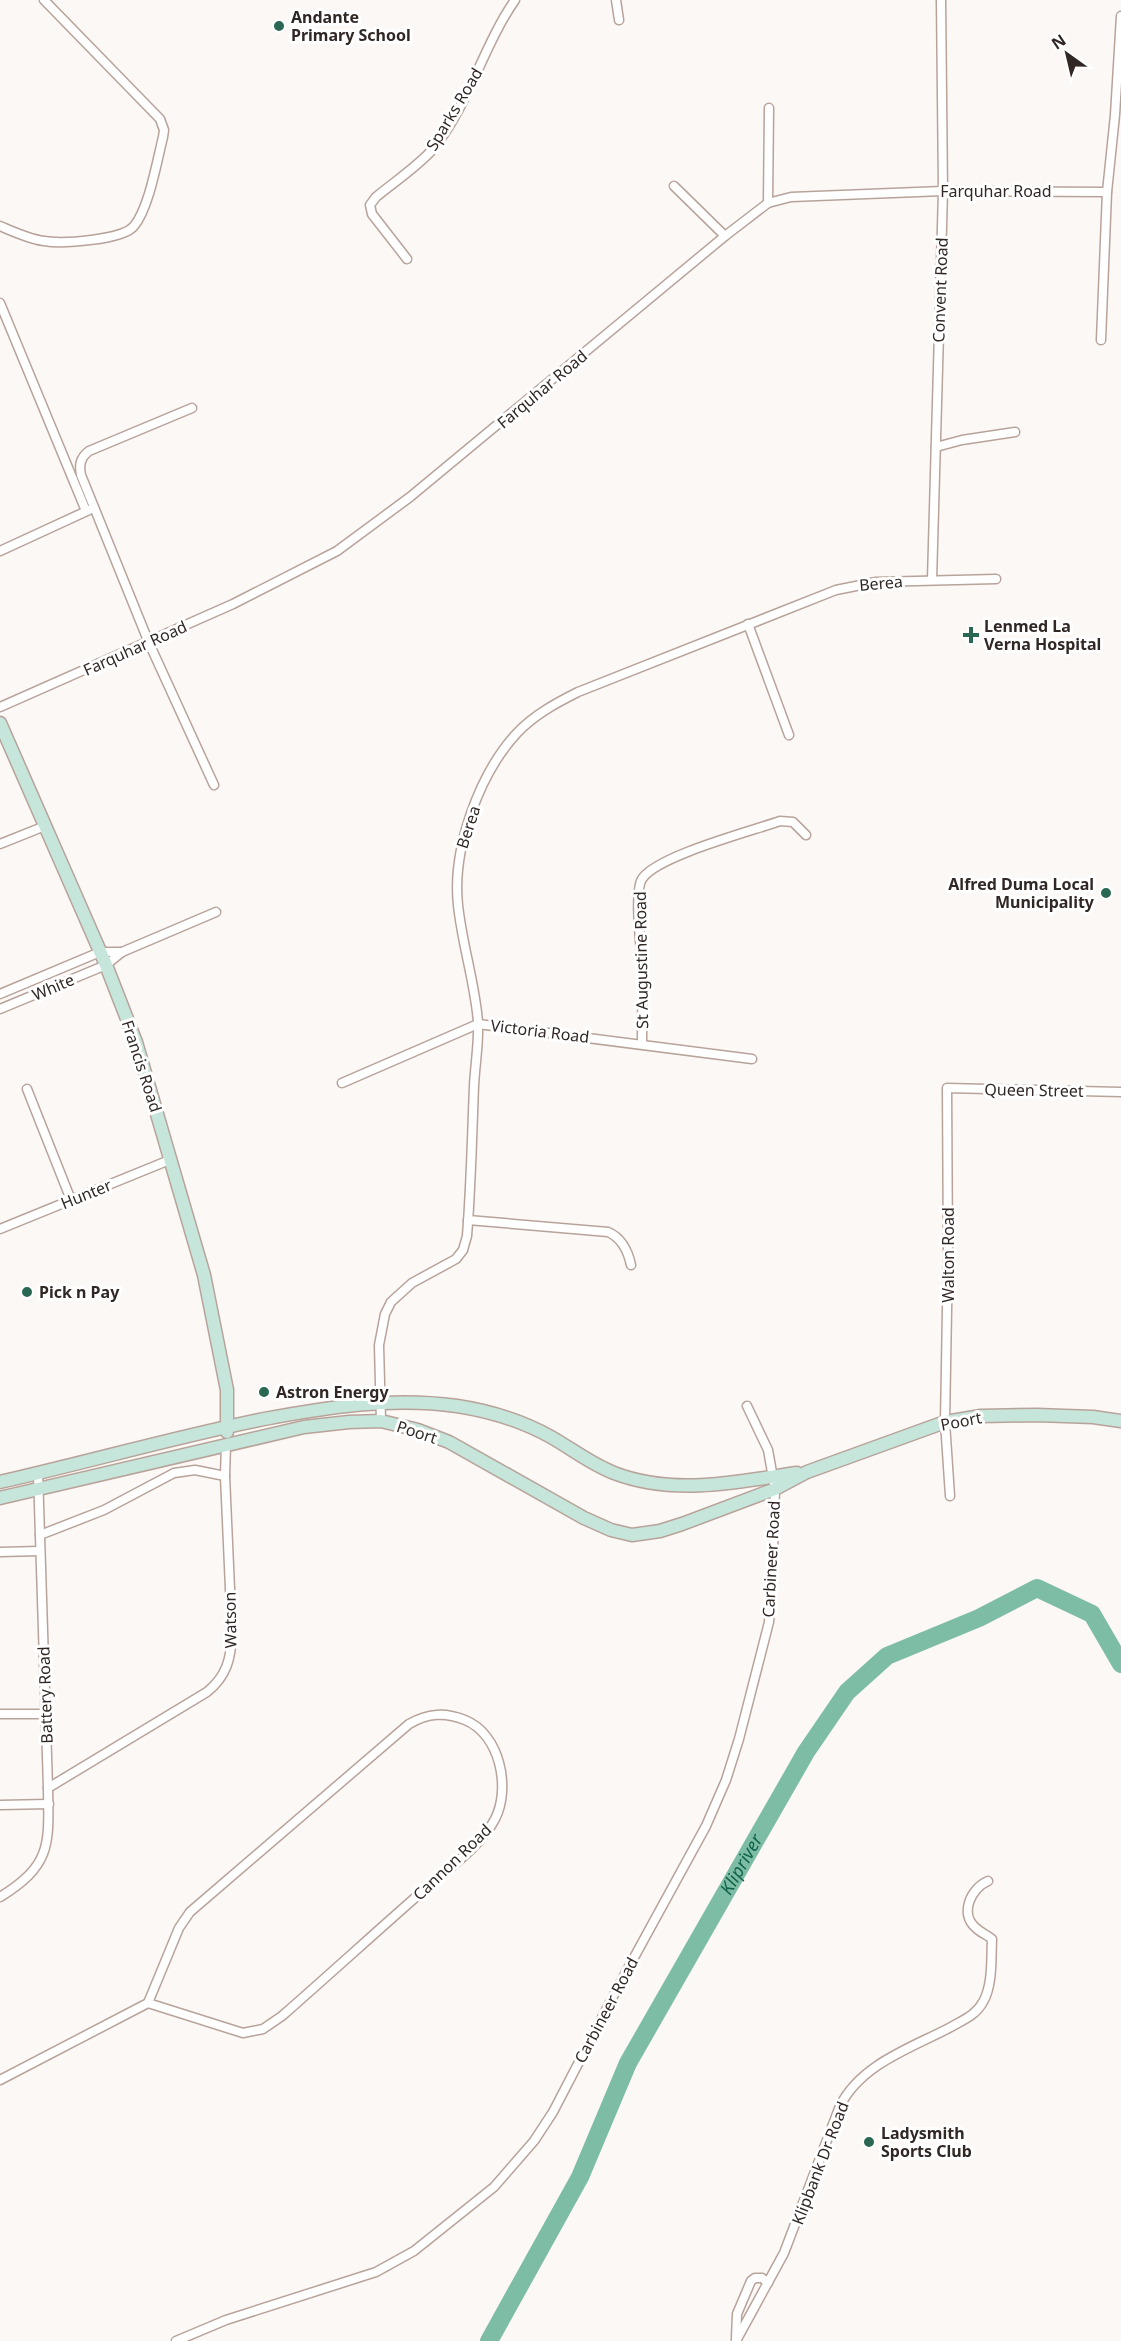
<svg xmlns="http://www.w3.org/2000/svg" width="1121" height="2341" font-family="'Noto Sans',sans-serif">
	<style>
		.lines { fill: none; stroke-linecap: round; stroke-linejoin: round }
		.river { stroke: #7ebda5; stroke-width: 18 }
		.street-casing { stroke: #b8a39a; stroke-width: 11 }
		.secondary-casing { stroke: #b8a39a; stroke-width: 15 }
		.street { stroke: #fff; stroke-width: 8 }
		.secondary { stroke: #c6e5db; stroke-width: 12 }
		.poi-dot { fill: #2b6853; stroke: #fff; stroke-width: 2 }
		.labels { text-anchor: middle; stroke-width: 6; stroke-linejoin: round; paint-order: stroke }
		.poi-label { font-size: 16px; font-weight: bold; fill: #312825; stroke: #fff; text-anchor: start }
		.street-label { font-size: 16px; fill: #312825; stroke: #fff }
		.water-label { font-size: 18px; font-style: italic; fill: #12634b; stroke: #fff }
	</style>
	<rect width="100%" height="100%" fill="#fcf8f6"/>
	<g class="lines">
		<path class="river" id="s1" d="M489,2341l91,-164 48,-114 178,-311 41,-60 40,-36 92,-38 58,-30 55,26 29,50"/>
		<defs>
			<g id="street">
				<path d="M616,0l3,20"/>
				<path d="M674,186l51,50"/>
				<path d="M768,203l1,-95"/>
				<path d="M0,226c14,6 29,13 44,15 18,3 79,-1 90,-15 15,-18 23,-65 29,-89l1,-7 -4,-11 -116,-119"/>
				<path d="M407,259l-35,-45 -2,-9 6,-8c18,-15 41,-30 57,-48 36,-44 50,-103 82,-149"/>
				<path d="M0,303l86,208"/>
				<path d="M1101,340l6,-148 8,-77 6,-99"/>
				<path d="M192,408l-103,43c-9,7 -10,14 -8,24l68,168 65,142"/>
				<path d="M936,447l26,-7 53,-8"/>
				<path d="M0,551l89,-41"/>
				<path d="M932,580l11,-389 -2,-191"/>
				<path d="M748,624l41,111"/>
				<path d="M0,707l233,-103 104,-53 73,-54 315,-261 43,-33 23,-6 152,-6 164,1"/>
				<path d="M0,844l45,-18"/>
				<path d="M0,994l100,-42h22"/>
				<path d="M0,1009l106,-44 16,-13 94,-40"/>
				<path d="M642,1044c0,-26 1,-52 0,-78 -1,-17 -8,-75 0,-87 14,-23 110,-48 138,-58l13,1 13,13"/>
				<path d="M342,1083l136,-59 274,35"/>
				<path d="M27,1089l44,111"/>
				<path d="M468,1220l140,12c14,6 20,19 23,33"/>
				<path d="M0,1229l172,-70"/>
				<path d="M381,1421l-2,-76 6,-31 6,-12 21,-19 44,-24 7,-9 4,-14c4,-50 5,-100 7,-150 1,-21 5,-43 4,-64 -3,-39 -16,-78 -20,-117 -6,-56 21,-131 59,-172 17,-18 39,-30 61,-41l258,-102 40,-8 120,-3"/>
				<path d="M950,1496l-5,-74 3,-168 -1,-166 174,4"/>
				<path d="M40,1535l64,-25 70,-37 21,-3 30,6"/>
				<path d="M0,1552l40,-1"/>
				<path d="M0,1714h46"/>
				<path d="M48,1788l159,-96c20,-16 24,-34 25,-58l-7,-158 1,-32"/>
				<path d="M0,1805l49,-1"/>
				<path d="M0,1897c52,-32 49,-53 48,-109l-10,-315"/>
				<path d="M0,2080l148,-77 31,-75 11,-16 219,-188c19,-11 36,-12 56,-4 35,14 46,68 30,99 -13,26 -48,51 -70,70 -48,42 -95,85 -143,127l-19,13 -20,4 -95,-30"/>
				<path d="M736,2338l1,-24 14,-33 4,-3h7l6,5"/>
				<path d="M176,2341l50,-21 150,-48 38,-21 80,-64 40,-46 19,-29 66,-127 87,-159 20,-46 13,-41 30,-117 3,-39 3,-94 -7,-39 -21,-44"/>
				<path d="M736,2341l48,-88 56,-147c21,-42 71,-58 111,-79 12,-7 25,-12 32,-25 10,-17 8,-44 9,-63 -5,-4 -12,-7 -16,-11 -17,-14 -5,-40 12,-47"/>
			</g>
			<g id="secondary">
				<path d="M0,723l106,242 30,77 68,233 23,115v42"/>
				<path d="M0,1482c88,-20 175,-45 264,-63 65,-12 127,-22 193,-13 33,5 65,15 94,31 21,12 40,27 63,36 60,23 122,9 183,0"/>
				<path d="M0,1498l304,-71 45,-5 32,-1 37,9 31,12 135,76 27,12 21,5 28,-4 22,-7 93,-35 32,-17 138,-50 36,-6 56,-1 56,2 28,4"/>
			</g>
		</defs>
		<use href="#street" class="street-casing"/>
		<use href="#secondary" class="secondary-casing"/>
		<use href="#street" class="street"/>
		<use href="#secondary" class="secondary"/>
	</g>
	<g class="poi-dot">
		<circle cx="279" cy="26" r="6"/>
		<path d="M968 626h6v6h6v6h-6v6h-6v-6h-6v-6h6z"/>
		<circle cx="1106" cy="893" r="6"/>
		<circle cx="27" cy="1292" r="6"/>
		<circle cx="264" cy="1392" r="6"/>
		<circle cx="869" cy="2142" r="6"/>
	</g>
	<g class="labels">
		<g class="poi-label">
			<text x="291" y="23">Andante<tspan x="291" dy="18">Primary School</tspan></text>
			<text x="984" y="632">Lenmed La<tspan x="984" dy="18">Verna Hospital</tspan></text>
			<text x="1094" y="890" text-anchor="end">Alfred Duma Local<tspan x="1094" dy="18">Municipality</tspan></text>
			<text x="39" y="1298">Pick n Pay</text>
			<text x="276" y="1398">Astron Energy</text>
			<text x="881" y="2139">Ladysmith<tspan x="881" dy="18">Sports Club</tspan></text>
		</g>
		<g class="street-label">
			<text transform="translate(454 109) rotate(-59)" y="6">Sparks Road</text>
			<text x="996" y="197">Farquhar Road</text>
			<text transform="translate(940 290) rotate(-88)" y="6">Convent Road</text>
			<text transform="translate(542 389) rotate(-40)" y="6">Farquhar Road</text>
			<text transform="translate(881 583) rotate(-5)" y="6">Berea</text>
			<text transform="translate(135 648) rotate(-24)" y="6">Farquhar Road</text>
			<text transform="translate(468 827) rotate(-72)" y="6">Berea</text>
			<text transform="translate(641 960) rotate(-91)" y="6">St Augustine Road</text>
			<text transform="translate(53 987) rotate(-23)" y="6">White</text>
			<text transform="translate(540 1031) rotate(7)" y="6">Victoria Road</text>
			<text transform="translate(142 1066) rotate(72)" y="6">Francis Road</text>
			<text transform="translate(1034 1090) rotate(1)" y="6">Queen Street</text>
			<text transform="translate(86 1194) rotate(-22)" y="6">Hunter</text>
			<text transform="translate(948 1255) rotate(-90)" y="6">Walton Road</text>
			<text transform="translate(961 1421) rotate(-11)" y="6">Poort</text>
			<text transform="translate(417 1432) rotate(18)" y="6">Poort</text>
			<text transform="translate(771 1559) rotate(-87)" y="6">Carbineer Road</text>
			<text transform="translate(230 1620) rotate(-91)" y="6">Watson</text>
			<text transform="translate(45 1695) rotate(-92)" y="6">Battery Road</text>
			<text transform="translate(452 1862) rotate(-44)" y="6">Cannon Road</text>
			<text transform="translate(606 2010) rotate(-62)" y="6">Carbineer Road</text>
			<text transform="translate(820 2163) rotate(-69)" y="6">Klipbank Dr Road</text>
		</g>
		<g class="water-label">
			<text dy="6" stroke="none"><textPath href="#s1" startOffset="540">Klipriver</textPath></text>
		</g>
	</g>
	<g transform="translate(1067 54) rotate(326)" stroke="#ffffff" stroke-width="4.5" paint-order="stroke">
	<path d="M0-4.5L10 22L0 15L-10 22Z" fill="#312825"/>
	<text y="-9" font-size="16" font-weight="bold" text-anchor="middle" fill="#312825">N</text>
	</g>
</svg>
